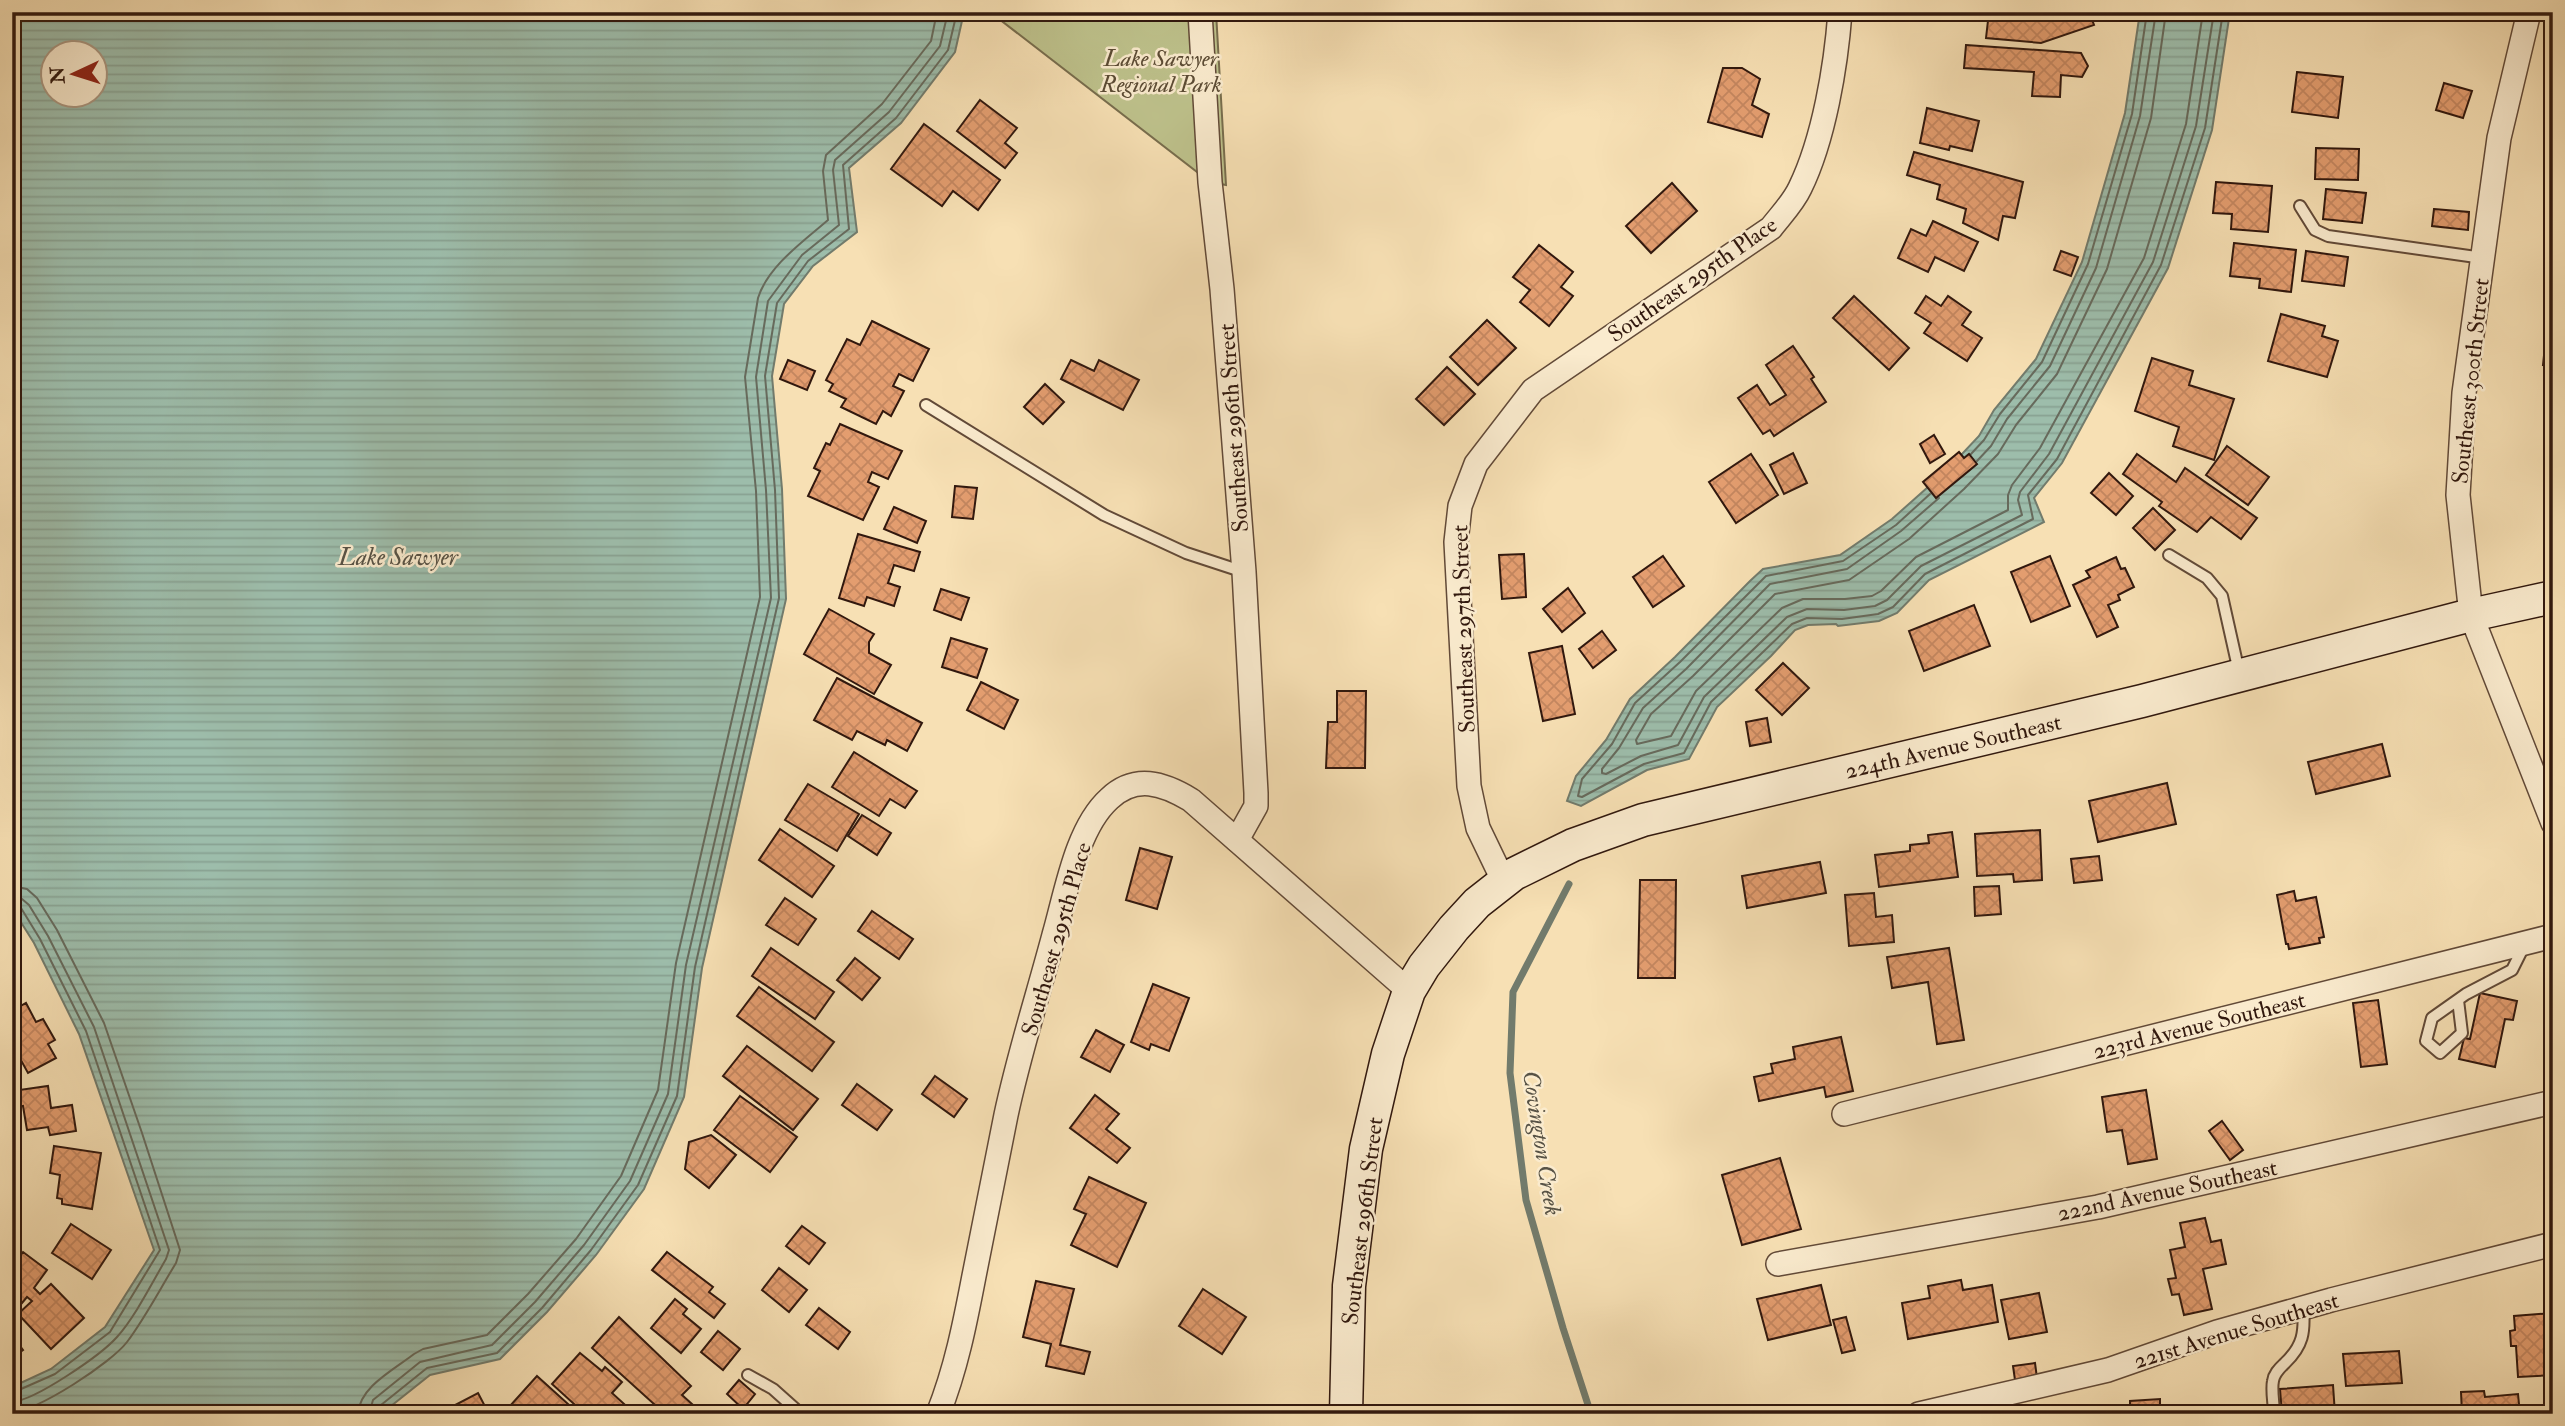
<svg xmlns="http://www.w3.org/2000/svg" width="2565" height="1426" font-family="'IM FELL Double Pica',serif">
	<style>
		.green { fill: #bec28c; stroke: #786d4d; stroke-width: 2 }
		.water { fill: url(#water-rules); stroke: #727b6c; stroke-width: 2; fill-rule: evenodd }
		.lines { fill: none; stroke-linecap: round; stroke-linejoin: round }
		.shore { stroke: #676a5c; stroke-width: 2 }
		.stream { stroke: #727b6c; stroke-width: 7 }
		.building { fill: url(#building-cross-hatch); stroke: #31180e; stroke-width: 2 }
		.lane-casing { stroke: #624a38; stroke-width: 14 }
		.street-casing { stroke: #624a38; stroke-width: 26 }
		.secondary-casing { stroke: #31180e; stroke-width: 35 }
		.lane { stroke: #faebce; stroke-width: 10 }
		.street { stroke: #faebce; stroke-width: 23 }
		.secondary { stroke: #faebce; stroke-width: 32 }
		.labels { text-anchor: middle; stroke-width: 5; stroke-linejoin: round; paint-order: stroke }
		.park-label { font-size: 23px; font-style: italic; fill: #5b4b34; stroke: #faebce }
		.street-label { font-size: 23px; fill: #31180e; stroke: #faebce }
		.water-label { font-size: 24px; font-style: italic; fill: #575245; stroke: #faebce }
	</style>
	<defs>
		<pattern id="water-rules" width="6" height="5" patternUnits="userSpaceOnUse" patternTransform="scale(1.75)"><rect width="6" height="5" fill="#9dbdab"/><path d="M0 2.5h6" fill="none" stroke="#88a292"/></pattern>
		<pattern id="building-cross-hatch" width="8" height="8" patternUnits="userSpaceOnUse" patternTransform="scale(1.75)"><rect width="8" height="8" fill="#e39d6f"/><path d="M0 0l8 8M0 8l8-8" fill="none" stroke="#c3865f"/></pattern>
	</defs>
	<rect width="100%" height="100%" fill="#f7e0b4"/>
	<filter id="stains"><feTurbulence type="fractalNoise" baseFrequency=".00286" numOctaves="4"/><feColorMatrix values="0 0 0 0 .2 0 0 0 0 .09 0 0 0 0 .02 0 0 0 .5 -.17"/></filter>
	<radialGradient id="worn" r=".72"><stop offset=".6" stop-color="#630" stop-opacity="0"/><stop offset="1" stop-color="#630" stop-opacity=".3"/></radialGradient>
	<path class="green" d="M990,12h226l10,173 -16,-3z"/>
	<g class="water">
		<path d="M12,12h952l-9,40 -54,71 -52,45 8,64 -44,34 -29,38 -12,72 10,113 4,110 -84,369 -18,129 -40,92 -48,66 -49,57 -47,47 -70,16 -49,39h-369v-27l39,-18 54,-42 49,-77 -75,-216 -45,-91 -22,-35zM52,52h42v42h-42z"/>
		<path d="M2140,12h90l-18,118 -44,138 -106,195 -28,35 10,24 -115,58 -32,33 -18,8 -41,5 -2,-2 -28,1 -13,5 -24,26 -54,51 -28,52 -42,11 -66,36 -14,-5 9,-25 30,-36 24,-41 45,-42 75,-76 13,-12 77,-14 52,-36 54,-48 33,-35 15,-26 42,-51 46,-97 43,-149z"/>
	</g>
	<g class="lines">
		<g class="shore">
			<path d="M2166,12l-15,106 -44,151 -50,105 -41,51 -18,29 -34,35 -55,50 -60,41 -74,14 -82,82 -42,38 -15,26 1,4 34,-8 25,-45 86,-83 21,-9h42l27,-3 9,-5 35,-34 92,-47v-15l4,-10 28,-37 104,-190 42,-134 17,-112"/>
			<path d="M1971,454l13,-14 16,-26 42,-52 46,-98 44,-150 15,-102"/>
			<path d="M1977,461l14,-15 16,-27 43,-53 46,-98 44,-152 16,-104"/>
			<path d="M1930,494l-34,31 -53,36 -77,15 -86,86 -45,41 -23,41 -30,35 -4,17 4,1 62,-33 40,-11 27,-51 81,-78 15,-6 35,1 36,-5 15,-7 32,-33 108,-55 -5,-24 29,-36 104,-194 44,-137 18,-116"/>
			<path d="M1939,498l-38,33 -54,38 -77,15 -84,85 -43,39 -24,40 -17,21v4l4,1 35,-18 37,-11 26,-48 83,-80 20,-8 37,1 31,-4 12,-6 34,-34 101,-51 -4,-15 2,-8 29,-38 104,-192 43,-136 18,-114"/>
			<path d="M12,886l15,3 10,9 20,32 47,93 38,110 38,117 -4,13c-16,26 -31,55 -49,79 -16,21 -89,69 -115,70"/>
			<path d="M12,897l10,2 7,6 19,31 46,91 75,223 -3,9c-14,24 -31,58 -49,78 -16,18 -81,63 -105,65"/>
			<path d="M12,906l9,2 19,31 46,92 74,219 -50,82 -55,42 -43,19"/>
			<path d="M358,1414c1,-27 37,-45 56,-60l9,-5 64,-14 41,-41 48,-55 45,-63 37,-86 18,-127 84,-366 -4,-106 -11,-114 13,-79c10,-32 46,-57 70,-78l-5,-49 3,-16 56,-51 49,-63 6,-29"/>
			<path d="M369,1414l4,-14 47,-38 72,-17 43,-43 49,-57 46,-64 38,-87 18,-129 85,-367 -5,-108 -10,-113 12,-76 34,-46 37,-30 -6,-55 2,-10 54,-48 51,-66 8,-34"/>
			<path d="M378,1414l3,-9 46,-37 70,-15 45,-45 49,-58 47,-65 39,-89 18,-129 84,-369 -4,-108 -10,-114 12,-73 31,-42 41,-32 -6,-64 53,-47 52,-68 9,-38"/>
		</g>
		<path class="stream" d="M1569,884l-56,108 -3,81 16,127 37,128 28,86"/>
	</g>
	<g class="building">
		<path d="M1989,12h100l5,13 -53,18 -55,-5z"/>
		<path d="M2286,12h45l-2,8z"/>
		<path d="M1966,45l115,8 7,13 -6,11 -21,-2 -1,22 -28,-1 2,-24 -70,-4z"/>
		<path d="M1723,68h19l18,11 -8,26 17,9 -7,23 -54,-15z"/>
		<path d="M2297,72l46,5 -5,41 -46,-6z"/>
		<path d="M2444,83l28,8 -9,27 -27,-8z"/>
		<path d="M980,100l37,28 -12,15 12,10 -12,15 -48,-37z"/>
		<path d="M1927,108l52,13 -7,30 -22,-5 -1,4 -29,-7z"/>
		<path d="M924,124l76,56 -22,30 -25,-19 -11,15 -51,-37z"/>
		<path d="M2316,148l43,1 -1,31 -43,-1z"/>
		<path d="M1914,152l109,30 -8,36 -12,-2 -5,24 -35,-17 3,-14 -29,-10 3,-14 -33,-10z"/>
		<path d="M2216,182l56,4 -4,46 -37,-3 1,-15 -19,-1z"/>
		<path d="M1672,183l25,28 -46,42 -25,-27z"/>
		<path d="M2326,189l40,4 -4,30 -39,-4z"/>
		<path d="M2434,209l35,3 -1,18 -36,-4z"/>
		<path d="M1933,221l45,21 -14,29 -29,-14 -7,15 -30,-14 13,-29 15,7z"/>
		<path d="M2234,243l62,7 -5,42 -32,-4 1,-9 -30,-3z"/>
		<path d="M1539,245l34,27 -12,15 12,9 -24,30 -29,-24 10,-12 -17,-13z"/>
		<path d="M2061,251l17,6 -7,19 -17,-6z"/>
		<path d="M2306,251l42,6 -4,29 -42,-5z"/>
		<path d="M2551,288h2v78l-10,-1z"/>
		<path d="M1854,296l55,52 -20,22 -56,-52z"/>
		<path d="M1926,296l15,10 7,-10 23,16 -9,13 20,13 -15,23 -43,-28 7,-10 -16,-10z"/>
		<path d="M2281,314l44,12 -3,10 16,5 -11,36 -59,-16z"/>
		<path d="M1487,320l29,28 -38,37 -28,-28z"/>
		<path d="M872,321l57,28 -16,32 -14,-7 -6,12 11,5 -13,25 -8,-5 -7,13 -35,-17 5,-8 -17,-8 4,-7 -7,-4 21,-41 13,6z"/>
		<path d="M1793,346l21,31 -3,2 15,23 -52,34 -4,-6 -7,4 -25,-36 19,-13 13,20 16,-10 -20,-30z"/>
		<path d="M2152,358l41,13 -4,14 45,14 -20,61 -41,-14 6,-19 -44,-16z"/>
		<path d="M788,360l27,11 -8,19 -27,-11z"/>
		<path d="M1071,360l23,11 5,-11 40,20 -16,30 -62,-31z"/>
		<path d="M1447,367l28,27 -31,31 -28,-26z"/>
		<path d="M1045,384l19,18 -21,22 -19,-17z"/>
		<path d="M840,424l62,27 -14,28 -16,-7 -4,10 11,5 -16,33 -55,-24 12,-25 -6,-3 12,-25 4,2z"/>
		<path d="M1934,435l11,19 -15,9 -10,-19z"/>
		<path d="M2227,446l42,31 -21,28 -42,-30z"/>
		<path d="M1959,452l5,6 5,-4 8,10 -41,34 -13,-16z"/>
		<path d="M1793,453l14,30 -23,11 -14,-29z"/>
		<path d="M1751,454l27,41 -42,28 -27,-41z"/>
		<path d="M2137,454l39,28 9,-14 72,50 -16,21 -30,-22 -14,15 -38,-26 3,-4 -39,-28z"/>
		<path d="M2109,473l24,23 -17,19 -25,-22z"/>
		<path d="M955,486l22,2 -4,31 -21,-2z"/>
		<path d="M894,507l32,14 -9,22 -33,-14z"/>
		<path d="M2153,508l22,22 -20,20 -22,-22z"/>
		<path d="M858,534l62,18 -6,19 -20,-6 -6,18 12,4 -6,19 -27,-9 -3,9 -25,-8z"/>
		<path d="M1524,554l2,43 -24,2 -3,-44z"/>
		<path d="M1663,556l21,30 -31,21 -20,-30z"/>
		<path d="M2050,556l20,50 -39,16 -20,-50z"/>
		<path d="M2116,557l5,12 4,-1 9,19 -16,8 2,5 -12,5 10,22 -21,10 -24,-52 17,-8 -4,-6z"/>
		<path d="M1568,588l17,25 -23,19 -19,-23z"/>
		<path d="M941,589l28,9 -8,22 -27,-10z"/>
		<path d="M1974,605l16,41 -66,25 -15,-40z"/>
		<path d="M829,609l45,25 -5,8v11l22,12 -17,29 -70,-40z"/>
		<path d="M1602,631l14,19 -23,18 -14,-19z"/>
		<path d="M951,638l36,11 -10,29 -35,-11z"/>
		<path d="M1562,646l13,68 -32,7 -14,-68z"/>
		<path d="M2553,661v30l-7,-29z"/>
		<path d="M1783,663l26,25 -27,27 -26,-25z"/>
		<path d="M837,678l85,45 -15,28 -20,-11 -2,5 -28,-14 -5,9 -38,-20z"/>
		<path d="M981,682l37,18 -14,29 -37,-19z"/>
		<path d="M1337,691h29l-1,77h-39l2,-46h9z"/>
		<path d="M1767,718l4,24 -21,4 -4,-24z"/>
		<path d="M2382,744l8,32 -74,18 -8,-32z"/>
		<path d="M854,752l63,39 -12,17 -15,-9 -11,17 -47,-29z"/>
		<path d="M2167,783l9,41 -78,18 -9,-41z"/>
		<path d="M808,784l51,30 -22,37 -52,-31z"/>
		<path d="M862,815l29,18 -14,22 -29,-19z"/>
		<path d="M780,829l54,37 -22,31 -53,-37z"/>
		<path d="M2040,830l2,50 -28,2 -1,-8 -36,2 -2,-42z"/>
		<path d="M1952,832l6,45 -79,10 -4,-32 35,-4v-6l19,-2 -1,-8z"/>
		<path d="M1140,848l32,9 -15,52 -31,-9z"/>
		<path d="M2099,856l3,24 -28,3 -3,-24z"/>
		<path d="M1820,862l6,31 -79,15 -5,-32z"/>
		<path d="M1640,880h36l-1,98h-37z"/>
		<path d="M1999,886l2,28 -26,2 -1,-29z"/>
		<path d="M2294,891l2,10 20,-4 8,40 -5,1 1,5 -31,6 -1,-5h-2l-9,-49z"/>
		<path d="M1874,893l2,24 16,-2 2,27 -45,4 -4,-51z"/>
		<path d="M785,898l31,21 -18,26 -32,-20z"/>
		<path d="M872,911l41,28 -14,20 -41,-28z"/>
		<path d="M771,948l63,44 -19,27 -63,-43z"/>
		<path d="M1949,948l15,92 -27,4 -9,-62 -36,6 -5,-31z"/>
		<path d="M855,958l25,20 -18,22 -25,-20z"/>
		<path d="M1153,984l36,14 -20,53 -18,-7 -2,6 -18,-8z"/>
		<path d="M759,987l75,55 -22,29 -75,-55z"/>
		<path d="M2480,993l37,8 -4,19 -8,-1 -10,48 -36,-8 5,-21 6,1z"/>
		<path d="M2378,1000l9,64 -26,3 -8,-64z"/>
		<path d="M26,1003l10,19 7,-3 12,21 -7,4 8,14 -28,15 -16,-29v-33z"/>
		<path d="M1096,1030l28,15 -14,27 -29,-15z"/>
		<path d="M1841,1037l12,54 -27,6 -2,-10 -65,14 -5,-24 19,-4 -2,-9 24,-5 -2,-12z"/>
		<path d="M747,1046l71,53 -25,31 -70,-54z"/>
		<path d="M935,1076l32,23 -13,18 -32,-23z"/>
		<path d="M857,1084l35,26 -15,20 -35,-25z"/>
		<path d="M48,1086l3,22 21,-3 4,26 -26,4 -2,-8 -21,3 -4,-24 -11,2v-17z"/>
		<path d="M2146,1090l11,69 -29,5 -6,-34 -15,2 -5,-35z"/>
		<path d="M1095,1095l24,19 -13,15 24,19 -13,15 -47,-35z"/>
		<path d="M740,1096l57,41 -27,35 -56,-42z"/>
		<path d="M2222,1121l21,29 -13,10 -21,-29z"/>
		<path d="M711,1135l25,20 -27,33 -24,-19 4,-27z"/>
		<path d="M54,1146l47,7 -9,56 -30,-5v-5l-5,-1 3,-23 -10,-2z"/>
		<path d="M1780,1158l21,71 -59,16 -20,-70z"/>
		<path d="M1089,1177l57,26 -29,64 -46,-22 15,-31 -12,-5z"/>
		<path d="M2205,1218l6,24 10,-2 5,24 -23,5 9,40 -28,6 -5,-21 -7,1 -4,-16 8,-1 -6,-28 15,-3 -5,-24z"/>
		<path d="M71,1224l40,26 -19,29 -40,-26z"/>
		<path d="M802,1226l23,17 -16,21 -23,-18z"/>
		<path d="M23,1252l24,18 -13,18 6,6 11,-10 33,34 -33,31 -33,-35 14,-13 -5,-4 -15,18v-50z"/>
		<path d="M667,1252l46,35 -4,5 16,12 -11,14 -62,-48z"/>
		<path d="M779,1268l28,22 -18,22 -27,-22z"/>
		<path d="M1961,1280l2,10 29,-5 6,37 -90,17 -6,-36 28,-5 -2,-12z"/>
		<path d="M1036,1281l38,8 -14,56 30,7 -6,22 -38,-8 5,-22 -28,-7z"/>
		<path d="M1821,1285l10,40 -63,15 -11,-41z"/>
		<path d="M1203,1289l43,28 -24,37 -43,-28z"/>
		<path d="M2039,1293l8,39 -38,7 -8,-39z"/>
		<path d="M675,1299l12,10 -4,5 18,15 -20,24 -30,-25z"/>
		<path d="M819,1308l31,24 -12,17 -32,-24z"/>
		<path d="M2553,1313v62l-35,2 -2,-31h-5l-1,-15 5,-1 -1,-14z"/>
		<path d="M619,1317l72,69 -9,9 21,19h-38l-73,-66z"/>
		<path d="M1846,1317l9,33 -13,3 -9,-33z"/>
		<path d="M718,1331l22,18 -17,21 -22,-18z"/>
		<path d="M12,1335l11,15 -11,8z"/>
		<path d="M2399,1351l3,32 -56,3 -3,-32z"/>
		<path d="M580,1353l22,18 3,-4 17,15 -10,11 23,21h-50l-33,-30z"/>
		<path d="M2035,1363l2,15 -22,2 -2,-14z"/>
		<path d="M537,1376l42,38h-60l-9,-8z"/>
		<path d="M739,1380l16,14 -12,15 -16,-15z"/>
		<path d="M2333,1385l2,29h-53l-2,-25z"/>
		<path d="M2484,1391l1,6 33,-3 2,20h-58l-1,-22z"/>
		<path d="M478,1393l11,21h-51z"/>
		<path d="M2160,1399v15h-30v-13z"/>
		<path d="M1218,1406l28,8h-30z"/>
	</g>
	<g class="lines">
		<defs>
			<g id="lane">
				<path d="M2300,206l15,24 13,6 155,22"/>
				<path d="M926,405l178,110 82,38 58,19"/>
				<path d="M2169,555l38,23 15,18 17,76"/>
				<path d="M2458,1000l4,33 -22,20 -14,-12 6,-23 34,-24 46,-24 12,-24"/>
				<path d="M748,1375l25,14 28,25"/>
				<path d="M2274,1414c0,-10 -3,-24 -1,-33 1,-8 7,-13 12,-18 18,-17 20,-31 18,-55"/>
			</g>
			<g id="street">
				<path d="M1200,12l10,170 12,107 22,283 12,221v13l-19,34"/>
				<path d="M2529,12l-30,126 -35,255 -6,102 13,120 82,208"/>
				<path d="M1504,882l-26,-54 -9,-42 -13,-244 4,-36 16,-42 57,-74 238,-162c10,-13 22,-25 29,-40 24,-49 36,-122 40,-176"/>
				<path d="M1844,1114l709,-178"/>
				<path d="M1778,1264l320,-57 455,-105"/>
				<path d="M938,1414c18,-45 27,-91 36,-138 11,-54 21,-108 32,-161 13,-61 32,-120 48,-180 12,-41 22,-106 55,-136 26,-25 54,-16 82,1l218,191"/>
				<path d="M1919,1414l189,-44 109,-38 114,-32 222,-56"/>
			</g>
			<path id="secondary" d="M1346,1414l3,-128 17,-137 22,-95 21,-63 15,-25 30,-38 23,-25 37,-29 59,-29 70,-25 499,-119 329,-86 82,-18"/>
		</defs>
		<use href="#lane" class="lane-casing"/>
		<use href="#street" class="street-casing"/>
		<use href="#secondary" class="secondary-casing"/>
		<use href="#lane" class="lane"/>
		<use href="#street" class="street"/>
		<use href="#secondary" class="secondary"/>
	</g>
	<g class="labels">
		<g class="park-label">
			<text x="1161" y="66">Lake Sawyer<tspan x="1161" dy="26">Regional Park</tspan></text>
		</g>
		<g class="street-label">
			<text transform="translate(1692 279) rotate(-35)" y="8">Southeast 295th Place</text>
			<text transform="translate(2470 381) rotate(-84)" y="8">Southeast 300th Street</text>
			<text transform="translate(1233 428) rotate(-94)" y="8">Southeast 296th Street</text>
			<text transform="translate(1463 629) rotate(-92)" y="8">Southeast 297th Street</text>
			<text transform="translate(1953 746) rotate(-13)" y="8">224th Avenue Southeast</text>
			<text transform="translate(1056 939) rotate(-74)" y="8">Southeast 295th Place</text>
			<text transform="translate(2199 1025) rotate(-14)" y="8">223rd Avenue Southeast</text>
			<text transform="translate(2167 1190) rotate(-12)" y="8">222nd Avenue Southeast</text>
			<text transform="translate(1362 1221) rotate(-83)" y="8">Southeast 296th Street</text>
			<text transform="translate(2236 1330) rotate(-17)" y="8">221st Avenue Southeast</text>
		</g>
		<g class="water-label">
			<text x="398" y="565">Lake Sawyer</text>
			<text transform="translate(1542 1143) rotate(81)" y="8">Covington Creek</text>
		</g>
	</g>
	<rect width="2565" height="1426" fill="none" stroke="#f7e0b4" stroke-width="42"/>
	<rect x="14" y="14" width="2537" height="1398" fill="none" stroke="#31180e" stroke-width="3.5"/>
	<rect x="21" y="21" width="2523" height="1384" fill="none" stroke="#31180e" stroke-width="2"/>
	<g transform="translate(74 74) rotate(266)"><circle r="33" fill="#faebce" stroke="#aa9781" stroke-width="2"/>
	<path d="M0-5L12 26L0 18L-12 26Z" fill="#8f2418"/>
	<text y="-10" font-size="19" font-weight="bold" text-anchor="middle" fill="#31180e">N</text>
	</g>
	<rect width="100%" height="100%" filter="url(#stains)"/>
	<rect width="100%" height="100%" fill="url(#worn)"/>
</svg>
